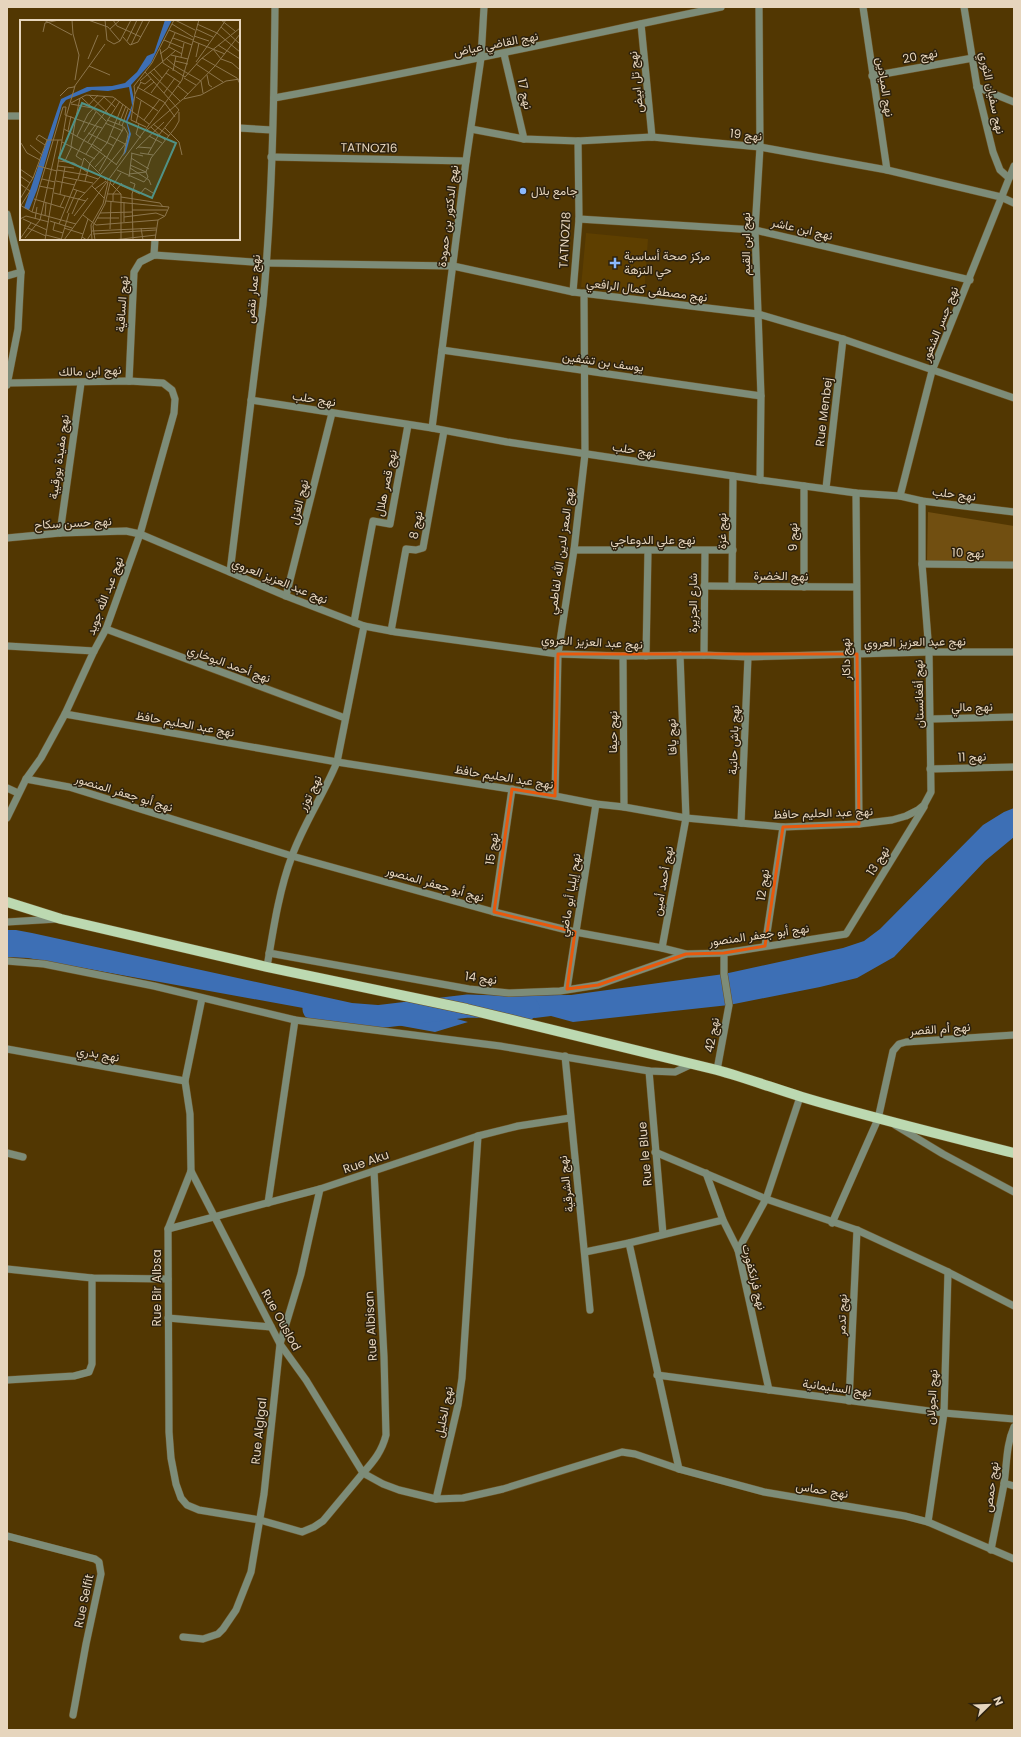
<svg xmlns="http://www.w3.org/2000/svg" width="1021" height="1737" font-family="Poppins,Vazirmatn,sans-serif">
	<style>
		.built { fill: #5e3f00 }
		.green { fill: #714f11 }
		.water { fill: #3d6fb5 }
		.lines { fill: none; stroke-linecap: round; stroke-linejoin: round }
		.river { stroke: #3d6fb5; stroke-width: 23 }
		.minor-casing { stroke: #6d5324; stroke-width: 8 }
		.major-casing { stroke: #6d5324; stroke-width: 11 }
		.minor { stroke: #7d8c78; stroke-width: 7 }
		.major { stroke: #bcd9b1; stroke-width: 10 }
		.marked { fill: none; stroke: #e8590c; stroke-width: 3; stroke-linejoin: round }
		.poi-dot { fill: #8bb9fc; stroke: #2e220e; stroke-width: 1.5 }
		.labels { text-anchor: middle; stroke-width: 3; stroke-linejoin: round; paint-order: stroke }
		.street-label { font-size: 12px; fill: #e6d5bd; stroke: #2e220e }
		.poi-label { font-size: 12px; fill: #e6d5bd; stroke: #2e220e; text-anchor: start }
		.inset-road { fill: none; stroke: #8d764d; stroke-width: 1 }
		.view { fill: #509286; fill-opacity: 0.15; stroke: #509286; stroke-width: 2 }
		.inset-edge { fill: none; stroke: #e6d5bd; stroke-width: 2 }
	</style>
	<rect width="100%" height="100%" fill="#523702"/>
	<path class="built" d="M586,233l62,6 -4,57 -63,-9z"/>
	<path class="green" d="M928,512l86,14v35h-87z"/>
	<g class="water">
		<path d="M1014,808v29l-29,24 -91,96 -37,21 -37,9 -91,18 -156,17 -22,-6 -16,2 -77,-22 113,-1 153,-21 119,-26 21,-7 16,-12 103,-104 21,-13z"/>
		<path d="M7,930h9l16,3 320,70 64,5 52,14 -33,10 -407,-74 -21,-1z"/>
	</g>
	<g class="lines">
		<path class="river" d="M314,1009l45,10 109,-13 60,2"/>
		<defs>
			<g id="minor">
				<path d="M759,7l1,140 -5,83 6,166 -1,84"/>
				<path d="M863,7l24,163"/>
				<path d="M964,7l13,80 16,65 7,18 9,8"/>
				<path d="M641,24l11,113"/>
				<path d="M504,54l20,85"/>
				<path d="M872,76l101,-18"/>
				<path d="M977,87l37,15"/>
				<path d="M274,98c150,-27 298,-60 447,-91"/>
				<path d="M7,116h14"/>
				<path d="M239,128l33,2"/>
				<path d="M471,129l53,10 54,2 74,-4 108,10 127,23 114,27 13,6"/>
				<path d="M271,157l195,4"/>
				<path d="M7,214l14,58 -3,57 -11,56"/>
				<path d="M579,219l176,11 215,50"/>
				<path d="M154,255l1,-16"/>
				<path d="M7,276l14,-4"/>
				<path d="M573,292l6,-73 -1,-78"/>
				<path d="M442,350l319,46"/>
				<path d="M129,381l5,-109 6,-10 14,-7 113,8 186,3 120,26 185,22 85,25 171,59"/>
				<path d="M7,383l122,-2 34,2 9,7 3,9 -1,14 -34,121 -34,95 -12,22 -29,63 -24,44 -15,21 -19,39"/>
				<path d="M251,400l181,28 75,14 253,38 96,13 44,3 22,5 92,11"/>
				<path d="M432,428l34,-267 15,-103 3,-51"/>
				<path d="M826,488l17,-149"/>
				<path d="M856,493l3,331"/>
				<path d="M900,496l32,-125 82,-205"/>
				<path d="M60,533l21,-150"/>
				<path d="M7,538l53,-5 66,-2 14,3 146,62 78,30 32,6 162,22 65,2 81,-1 44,2 181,-5h85"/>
				<path d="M574,550h159"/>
				<path d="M922,564l92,1"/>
				<path d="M230,572l33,-268c9,-98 11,-198 12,-297"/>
				<path d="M704,586l152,1"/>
				<path d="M732,586l1,-110"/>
				<path d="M804,587v-101"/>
				<path d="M286,596l46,-183"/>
				<path d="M354,622l19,-101 17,3 18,-99"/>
				<path d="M106,629l239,89"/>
				<path d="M391,631l15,-82 10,1 7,-2 21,-117"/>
				<path d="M7,646l87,5"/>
				<path d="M704,655l1,-104"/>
				<path d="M623,656l1,151"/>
				<path d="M646,656l2,-105"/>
				<path d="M65,714l272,48 218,34 41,8 28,3 62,11 97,9 76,-3 33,-4 14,-4 12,-6 6,-5 7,-13 -2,-140 -7,-88v-63"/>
				<path d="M931,719l83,-2"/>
				<path d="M930,769l84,-2"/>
				<path d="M26,779l43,8 223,69 202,56 81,20 87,16 24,6 38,-1 122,-19 78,-127"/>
				<path d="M7,788l11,5"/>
				<path d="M555,796l3,-142 16,-104 11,-96 -1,-161"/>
				<path d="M741,823l7,-166"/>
				<path d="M494,912l18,-123"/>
				<path d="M7,922l50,-3"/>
				<path d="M765,946l18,-119"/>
				<path d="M662,948l24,-130 -6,-163"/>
				<path d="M269,953l200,36 40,4 51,-2 38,-6 88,-31"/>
				<path d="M7,961l37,3 110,22 141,34 205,26 149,25 26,1 17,-8"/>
				<path d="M267,967c6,-36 12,-77 25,-111 12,-33 32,-62 45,-94l27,-136"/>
				<path d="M567,989l29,-185"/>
				<path d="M202,998l-17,83 5,33 1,57 -23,58 1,203 2,26 5,26 5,14 6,7 12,5 61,10 42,12 12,-5 9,-6 40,-48 20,11 16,6 37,9 27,-1 40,-9 119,-37 13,2 44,15 85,23 141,24 23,6 86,37"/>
				<path d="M7,1049l178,32"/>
				<path d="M565,1056l25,254"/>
				<path d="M717,1070l12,-65 -5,-31v-21"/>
				<path d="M649,1071l14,163"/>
				<path d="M895,1125l48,29 71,38"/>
				<path d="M655,1152l111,47 91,31 91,42 66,34"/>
				<path d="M7,1153l16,4"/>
				<path d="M191,1171l89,173 26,36 57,93c11,-12 19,-22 23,-38l-2,-78 -10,-186"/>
				<path d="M706,1173l17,47 15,30 31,140"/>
				<path d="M268,1203l27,-183"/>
				<path d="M832,1223l46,-104 15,-68 6,-7 7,-2 108,-7"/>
				<path d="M168,1229l152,-40 158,-53 40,-10 52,-8"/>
				<path d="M629,1243l50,226"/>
				<path d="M738,1250l28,-51 34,-102"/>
				<path d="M585,1252l44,-9 94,-23"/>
				<path d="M7,1269l85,9 76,1"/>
				<path d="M168,1318l103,9"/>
				<path d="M657,1375l287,38 70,6"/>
				<path d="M7,1380l67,-4 15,-4 3,-8v-86"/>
				<path d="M849,1401l8,-171"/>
				<path d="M1004,1483l10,3"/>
				<path d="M436,1499l22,-94 4,-27 16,-242"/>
				<path d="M928,1522l16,-109 4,-141"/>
				<path d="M7,1536l88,23 4,3 2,12 -15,70 -13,71"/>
				<path d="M991,1550c4,-22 9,-44 13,-66 3,-20 2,-39 10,-57"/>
				<path d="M183,1637l20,2 15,-5 5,-5 13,-19 15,-38 13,-78 16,-150 21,-70 19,-85"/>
			</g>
			<path id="major" d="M7,902l54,17 206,48 200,42 250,61c29,8 56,18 85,27 70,21 141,38 212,56"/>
		</defs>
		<use href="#minor" class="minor-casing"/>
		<use href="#major" class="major-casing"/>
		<use href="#minor" class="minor"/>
		<use href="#major" class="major"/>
	</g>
	<path class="marked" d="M558,654h299l2,170 -76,3 -18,119 -41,7 -38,1 -88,31 -31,4 8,-57 -81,-20 18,-123 43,7z"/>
	<g class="poi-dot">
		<circle cx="523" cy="191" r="4"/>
		<path d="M613 257h4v4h4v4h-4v4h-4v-4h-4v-4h4z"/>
	</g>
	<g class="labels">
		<g class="street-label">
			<text transform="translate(496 44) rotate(-11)" y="4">نهج القاضي عياض</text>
			<text transform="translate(920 56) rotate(-11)" y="4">نهج 20</text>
			<text transform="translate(636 82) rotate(-96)" y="4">نهج تل ابيض</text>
			<text transform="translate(885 87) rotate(81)" y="4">نهج الميادين</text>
			<text transform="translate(992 93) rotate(78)" y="4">نهج سفيان الثوري</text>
			<text transform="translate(525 94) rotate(77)" y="4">نهج 17</text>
			<text transform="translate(746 135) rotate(6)" y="4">نهج 19</text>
			<text transform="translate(369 148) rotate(1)" y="4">TATNOZ16</text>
			<text transform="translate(448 216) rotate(-83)" y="4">نهج الدكتور بن حمودة</text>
			<text transform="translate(802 229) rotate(13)" y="4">نهج ابن عاشر</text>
			<text transform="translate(565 240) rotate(-87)" y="4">TATNOZ18</text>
			<text transform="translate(746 244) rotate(-90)" y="4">نهج ابن القيم</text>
			<text transform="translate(253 289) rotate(-85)" y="4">نهج عمار نقض</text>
			<text transform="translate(647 290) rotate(7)" y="4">نهج مصطفى كمال الرافعي</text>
			<text transform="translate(122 304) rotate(-86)" y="4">نهج الساقية</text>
			<text transform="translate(940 324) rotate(-68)" y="4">نهج جسر الشغور</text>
			<text transform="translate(603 362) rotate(8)" y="4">يوسف بن تشفين</text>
			<text transform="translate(90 371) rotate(-2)" y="4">نهج ابن مالك</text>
			<text transform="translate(314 399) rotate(9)" y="4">نهج حلب</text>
			<text transform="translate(824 412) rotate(-83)" y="4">Rue Menbej</text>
			<text transform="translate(634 450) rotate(9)" y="4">نهج حلب</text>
			<text transform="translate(59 457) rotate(-82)" y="4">نهج مفيدة بورقيبة</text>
			<text transform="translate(386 483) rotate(-78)" y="4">نهج قصر هلال</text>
			<text transform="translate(954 494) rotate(7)" y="4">نهج حلب</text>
			<text transform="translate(299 502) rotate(-76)" y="4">نهج الغزل</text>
			<text transform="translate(73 523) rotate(-3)" y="4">نهج حسن سكاح</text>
			<text transform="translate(416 525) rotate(-79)" y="4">نهج 8</text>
			<text transform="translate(722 531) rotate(-90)" y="4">نهج غزة</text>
			<text transform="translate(793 537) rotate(-90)" y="4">نهج 9</text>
			<text x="653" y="544">نهج علي الدوعاجي</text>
			<text transform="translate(561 551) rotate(-82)" y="4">نهج المعز لدين الله لفاطمي</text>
			<text transform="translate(968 553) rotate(1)" y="4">نهج 10</text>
			<text transform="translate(781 576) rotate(1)" y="4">نهج الخضرة</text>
			<text transform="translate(280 581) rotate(22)" y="4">نهج عبد العزيز العروي</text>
			<text transform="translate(105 596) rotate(-69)" y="4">نهج عبد الله جويد</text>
			<text transform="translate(693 603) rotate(-90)" y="4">شارع الجزيرة</text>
			<text transform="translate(592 642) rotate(3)" y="4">نهج عبد العزيز العروي</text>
			<text transform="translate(915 642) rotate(-1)" y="4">نهج عبد العزيز العروي</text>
			<text transform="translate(846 659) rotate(-91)" y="4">نهج داكار</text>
			<text transform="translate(229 664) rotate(20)" y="4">نهج أحمد البوخاري</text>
			<text transform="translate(919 694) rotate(-91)" y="4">نهج أفغانستان</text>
			<text transform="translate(972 707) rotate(-1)" y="4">نهج مالي</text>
			<text transform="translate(185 724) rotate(10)" y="4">نهج عبد الحليم حافظ</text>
			<text transform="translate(613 732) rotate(-90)" y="4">نهج حيفا</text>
			<text transform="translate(672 737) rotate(-92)" y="4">نهج يافا</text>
			<text transform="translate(734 740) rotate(-88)" y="4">نهج باش حانبة</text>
			<text transform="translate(972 757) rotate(-2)" y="4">نهج 11</text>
			<text transform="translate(504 777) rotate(9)" y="4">نهج عبد الحليم حافظ</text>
			<text transform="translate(124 793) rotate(17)" y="4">نهج أبو جعفر المنصور</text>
			<text transform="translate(310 793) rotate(-63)" y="4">نهج توزر</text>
			<text transform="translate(823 813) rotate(-2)" y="4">نهج عبد الحليم حافظ</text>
			<text transform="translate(492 849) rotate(-82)" y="4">نهج 15</text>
			<text transform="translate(878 861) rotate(-58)" y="4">نهج 13</text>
			<text transform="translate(663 881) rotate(-80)" y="4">نهج أحمد أمين</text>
			<text transform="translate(435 884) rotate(16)" y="4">نهج أبو جعفر المنصور</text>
			<text transform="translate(763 885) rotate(-82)" y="4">نهج 12</text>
			<text transform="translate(570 895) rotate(-81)" y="4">نهح إيليا أبو ماضي</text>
			<text transform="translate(759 935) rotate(-8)" y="4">نهج أبو جعفر المنصور</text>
			<text transform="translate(481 978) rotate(7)" y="4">نهج 14</text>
			<text transform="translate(940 1029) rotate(-4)" y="4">نهج أم القصر</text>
			<text transform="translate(712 1035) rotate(-80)" y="4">نهج 42</text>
			<text transform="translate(98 1054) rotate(10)" y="4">نهج بدري</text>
			<text transform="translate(645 1154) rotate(-95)" y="4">Rue le Blue</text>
			<text transform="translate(366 1162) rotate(-19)" y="4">Rue Aku</text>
			<text transform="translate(566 1184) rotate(-97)" y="4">نهج الشرقية</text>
			<text transform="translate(754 1277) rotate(76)" y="4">نهج فرانكفورت</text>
			<text transform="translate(157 1288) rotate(-90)" y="4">Rue Bir Albsa</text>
			<text transform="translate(842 1315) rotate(-88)" y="4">نهج تدمر</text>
			<text transform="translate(281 1320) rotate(61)" y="4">Rue Ouslod</text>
			<text transform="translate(371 1326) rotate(-93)" y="4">Rue Albisan</text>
			<text transform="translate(837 1388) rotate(8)" y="4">نهج السليمانية</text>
			<text transform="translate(932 1397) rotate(-87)" y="4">نهج الجولان</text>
			<text transform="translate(444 1412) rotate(-79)" y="4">نهج الخليل</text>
			<text transform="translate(259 1431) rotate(-84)" y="4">Rue Alglgal</text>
			<text transform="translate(991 1487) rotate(-82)" y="4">نهج حمص</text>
			<text transform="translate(822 1490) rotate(9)" y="4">نهج حماس</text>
			<text transform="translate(84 1601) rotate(-78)" y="4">Rue Selfit</text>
		</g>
		<g class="poi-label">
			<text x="531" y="195">جامع بلال</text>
			<text x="624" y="260">مركز صحة أساسية<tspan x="624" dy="14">حي النزهة</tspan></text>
		</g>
	</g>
	<g transform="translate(20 20)">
		<rect width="220" height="220" fill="#523702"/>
		<path d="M145,0h7l-21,43 -20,22 3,15 -4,16 -3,6 4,12 -5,18 -3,4 6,-23 -3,-12 6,-16 -3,-18 -21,4 -16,-1 -26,10 -4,5 -25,85 -8,20 -5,-2 37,-109 26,-12 25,-1 13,-3 12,-11 10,-16 7,-3z" fill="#3d6fb5"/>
		<path class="inset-road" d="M24,0l28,15M52,0l1,14 6,21 -4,25M68,0l20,7 12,14M85,0l2,20M93,0l4,6 9,4M155,0l20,10M201,0l14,11M152,4l21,13M177,4l20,9 23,19M201,7l19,17M90,9l10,-9M176,9l17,8M106,10l15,7M149,10l24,10M23,12l2,-9 14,-3M174,16l15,5M103,17l7,8 8,-3 12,-22M153,18l19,7M87,20l7,4 6,-3 11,-21M144,20l19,8M107,21l10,-21M173,21l32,13M111,25l12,-25M198,25l22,14M149,27l13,7M140,29l3,14 22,14 16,-18 39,-31M193,29l8,10 11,4 8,7M140,34l8,-6 7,-15M151,35l17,4M161,37l3,-14M176,37l3,-14M146,38l9,8 26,15 2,12M182,38l35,20 3,6M68,39l10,-24M155,41l13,3M176,42l30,-42M176,44l27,18M69,46l21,9M134,49l8,9M153,51l3,-15M125,52l34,38 -21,26 -10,18M130,52l30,29M146,53l15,10M187,55l2,10 3,2M164,58l12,7M120,61l35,-30M120,62l5,2 6,-5M121,62l-6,12 -4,26 15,7M158,66l10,8M54,67l31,-43M117,67l27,15 11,15M124,70l10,-8M131,73l18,-24M144,73l11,-15M115,74l-1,-8 18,-23 22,-43M69,75l21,20M40,76l8,-8 6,-1M61,77l25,24M84,77l11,10M116,77l22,14M164,78l31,-32 25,-32M51,83l15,-8 27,2 36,27M51,84l21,4M68,86l10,-11M56,97l4,-19M124,100l16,-21M85,103l18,8M116,103l5,-22M99,104l7,-18M119,104l-3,10 5,4M133,104l16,12M102,106l6,-17M131,107l14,13M145,108l14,14 3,13M44,109l28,16M127,110l36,-31 18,-4 25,-14 14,-2M48,111l3,-15M64,112l12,-20M68,113l26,13M57,116l11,-22 17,-18M90,116l15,8M129,116l13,7M42,122l33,17M68,122l10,-16M1,123l6,10 13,7M72,124l10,7M10,125l12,10M25,125l-9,-6 3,-4 8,5M51,126l5,-29M71,126l10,7M118,127l13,1M116,129l28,-27M81,133l16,12M111,133l12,3M120,133l13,2M66,134l34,-53M111,138l18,11M62,140l-6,-4 8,-16 32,-42M39,141l15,2 13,9M45,141l7,-15M96,145l8,-12 2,-10M110,145l16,7M18,146l19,5M38,146l16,2M75,147l10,-11M110,148l19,12 2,5M0,149l13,9M37,150l30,5M97,150l27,12 4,-5 -2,-5 5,-14 24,-30 4,-7v-9M79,151l24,-42v-3l-16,-6M81,154l25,-31 2,-9 -4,-7M109,154l17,-2M66,155l12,4M0,156l10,7M43,157l30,6M109,157l3,-24M22,159l13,3M58,159l6,-21 22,22M36,161l19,4M65,161l5,-18 17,-20 16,-39M110,162l5,2 -3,10 1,46M90,163l11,11v46M0,164l10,7 -10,16M93,165l8,-12M100,165l20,9 5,-6 8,5M19,166l15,3M72,166l12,12M53,169l12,4M75,169l11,-8M34,173l32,8M40,174l5,-27M88,174h13M101,177l39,6 3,4M0,179l13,-21 14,-38h15M14,179l30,9M59,179l23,-24M86,181l63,6 -4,9 -7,4 -3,20M93,181v-7l9,-11M104,182v20M0,185l12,7 44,12M40,187l5,-11M112,190h35M12,192l31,-105h3l-1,8 37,13M47,193l10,-23M80,193l32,-1M52,194l7,-16M63,195l13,10 62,-5M25,196l1,-13M54,196l14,-18M104,197l32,-4 8,3M77,198h22M0,199l6,-3 23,6M3,199l24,11M15,199l2,-12M30,201l22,7M35,202l-2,8 10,3M39,204l18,-45M8,208l18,8M44,208l19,6M121,208l2,12M90,209l1,-28M72,211l64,-3M73,214l63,-4M26,215l15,4M62,217l5,3 4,-6M5,218l15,-18 18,-80M0,219l11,-16M25,220l21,-123 9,-31M41,220l8,-27M44,220l118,-160 17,-60M61,220l7,-21M72,220l-1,-15 12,-21 5,-22M75,220l-2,-14 12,-22 6,-25M93,220l43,-5"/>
		<path class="view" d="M62,83l94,40 -24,55 -93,-40z"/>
		<rect width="220" height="220" class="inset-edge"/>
	</g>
	<rect width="1021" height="1737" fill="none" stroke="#e6d5bd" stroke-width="16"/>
	<g transform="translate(989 1705) rotate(67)" stroke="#2e220e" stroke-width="3" paint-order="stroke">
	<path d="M0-3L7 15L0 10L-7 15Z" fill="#e6d5bd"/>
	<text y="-6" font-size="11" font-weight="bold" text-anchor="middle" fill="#e6d5bd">N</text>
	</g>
</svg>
